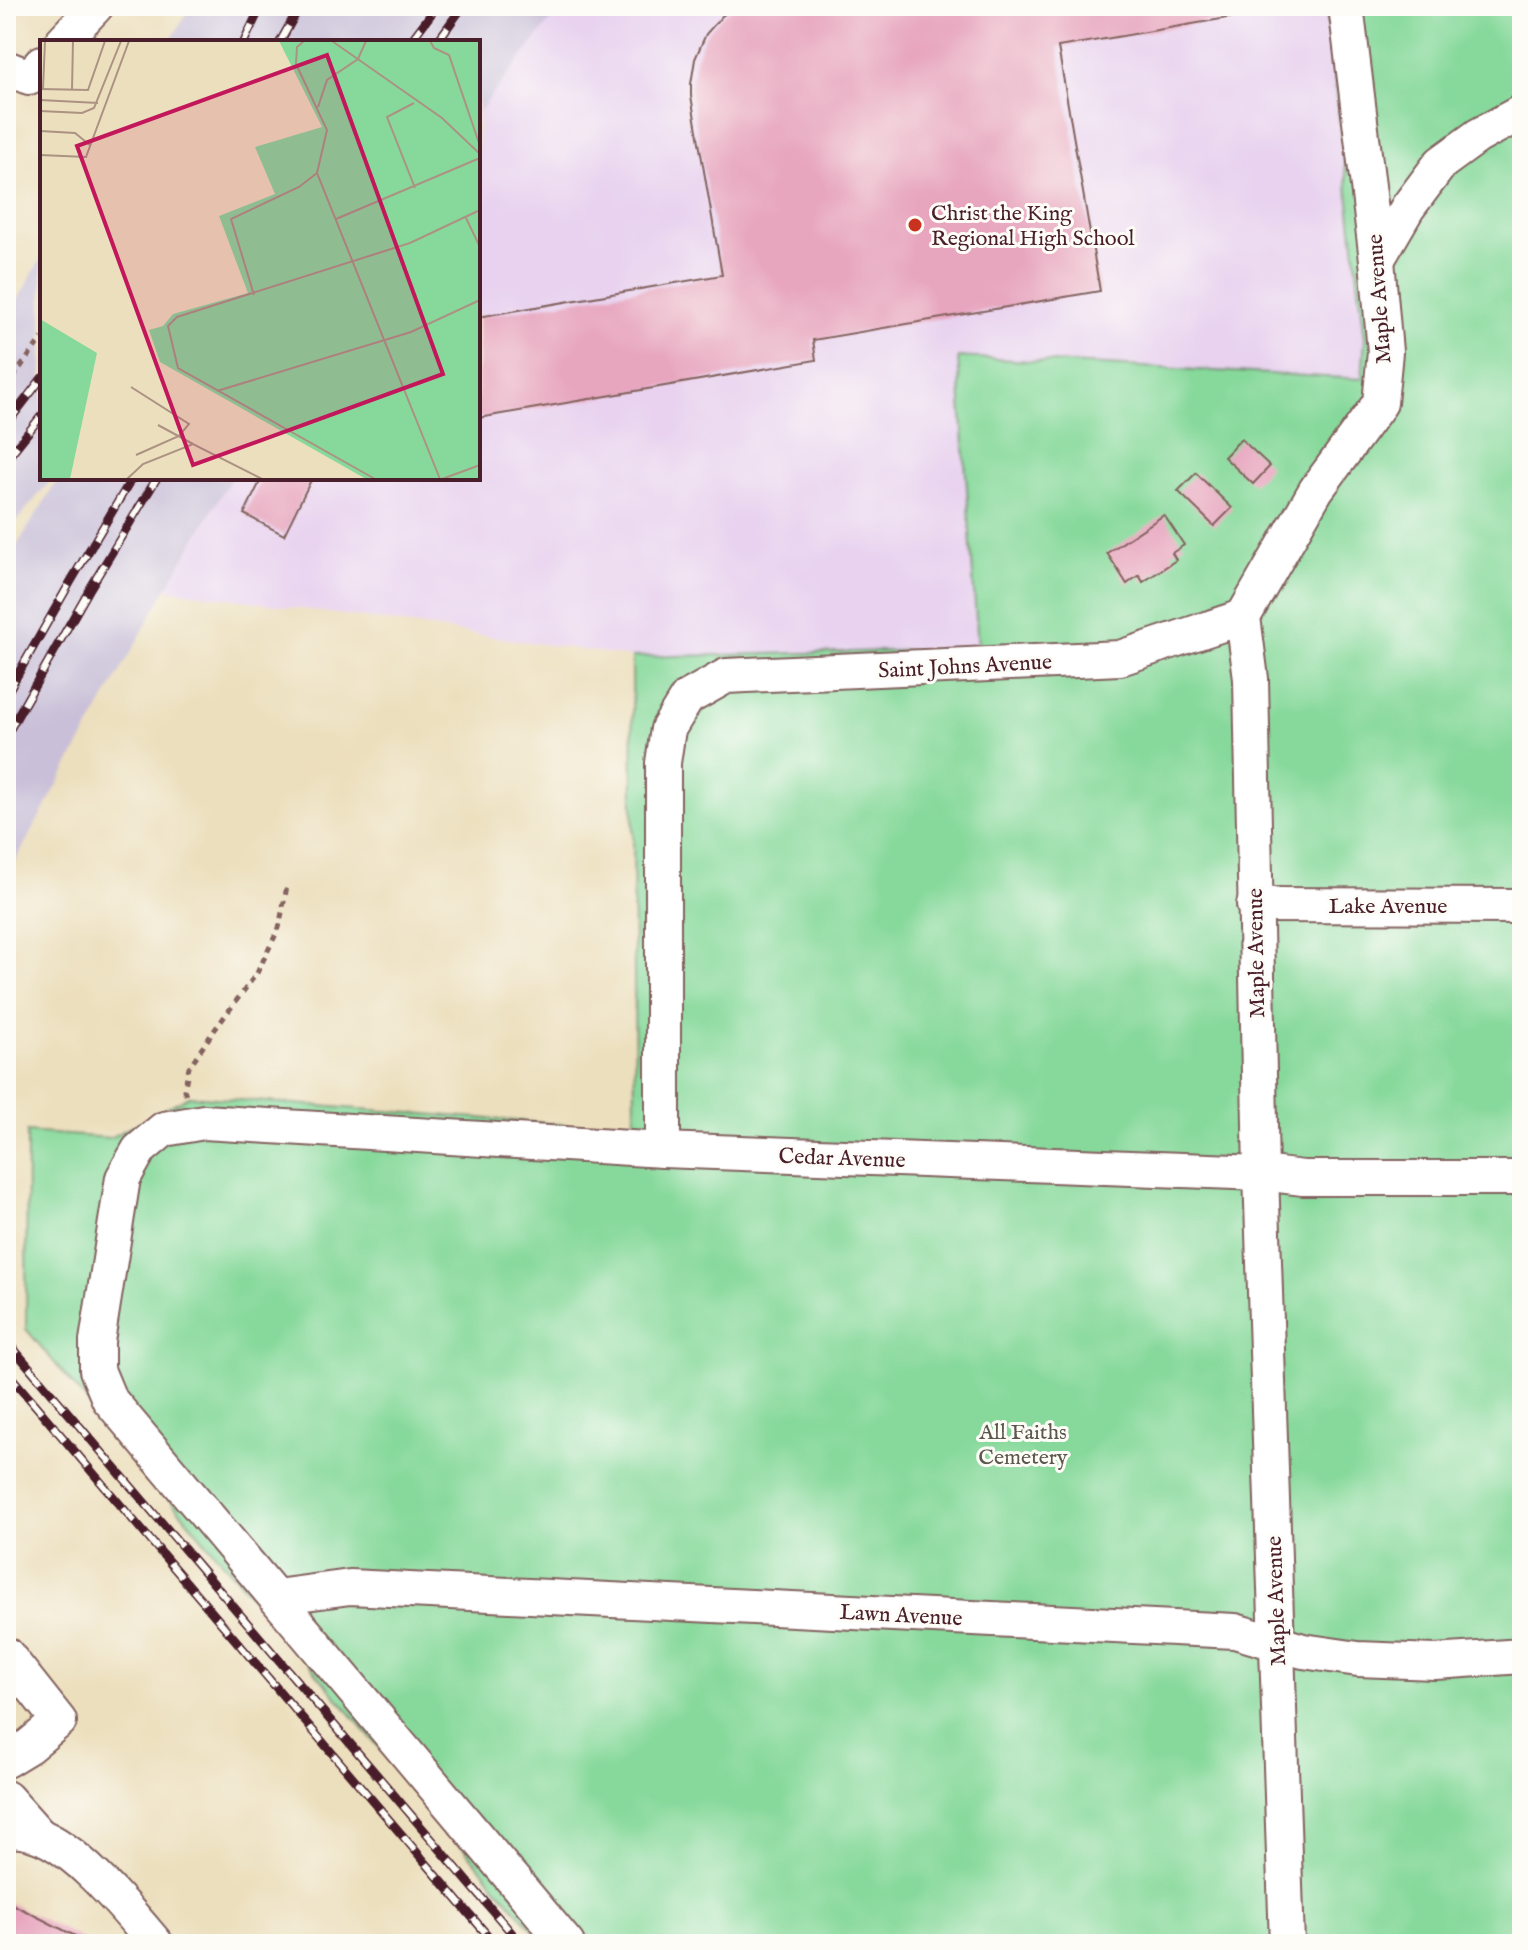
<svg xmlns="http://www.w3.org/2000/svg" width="1528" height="1950" font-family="'IM FELL English',serif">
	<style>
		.built { fill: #e8d2ef }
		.industrial { fill: #c9bfd8 }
		.green { fill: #87d99b; stroke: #687c63; stroke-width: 2 }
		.building { fill: #e7a5be }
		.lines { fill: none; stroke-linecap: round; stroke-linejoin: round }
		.minor-casing { stroke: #83625e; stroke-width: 38 }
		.path { stroke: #83625e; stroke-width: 5; stroke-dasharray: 6 6; stroke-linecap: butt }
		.minor { stroke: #fff; stroke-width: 34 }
		.rail-casing { stroke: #4a1f2b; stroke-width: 9 }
		.rail { stroke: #fdfcf7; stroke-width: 6; stroke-dasharray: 18; stroke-linecap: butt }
		.poi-dot { fill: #c8321e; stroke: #fdfcf7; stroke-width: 3 }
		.labels { text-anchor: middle; stroke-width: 6; stroke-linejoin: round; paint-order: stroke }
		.poi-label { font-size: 22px; fill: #4a1f2b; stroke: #fdfcf7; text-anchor: start }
		.street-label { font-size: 22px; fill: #4a1f2b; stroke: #fdfcf7 }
		.park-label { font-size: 22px; fill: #5c574d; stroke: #fdfcf7 }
		.inset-road { fill: none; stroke: #ab9283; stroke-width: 2 }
		.view { fill: #c2185b; fill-opacity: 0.15; stroke: #c2185b; stroke-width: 4 }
		.inset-edge { fill: none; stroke: #4a1f2b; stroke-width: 4 }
	</style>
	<rect width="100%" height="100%" fill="#fdfcf7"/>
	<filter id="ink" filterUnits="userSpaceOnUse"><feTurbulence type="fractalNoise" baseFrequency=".0125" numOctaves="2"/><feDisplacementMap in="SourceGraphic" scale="16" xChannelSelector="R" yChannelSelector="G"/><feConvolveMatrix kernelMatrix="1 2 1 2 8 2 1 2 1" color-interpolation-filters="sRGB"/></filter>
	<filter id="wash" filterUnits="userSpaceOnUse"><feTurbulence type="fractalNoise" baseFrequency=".006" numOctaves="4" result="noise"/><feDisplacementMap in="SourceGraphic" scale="32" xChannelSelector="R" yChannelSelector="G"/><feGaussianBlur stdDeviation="1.8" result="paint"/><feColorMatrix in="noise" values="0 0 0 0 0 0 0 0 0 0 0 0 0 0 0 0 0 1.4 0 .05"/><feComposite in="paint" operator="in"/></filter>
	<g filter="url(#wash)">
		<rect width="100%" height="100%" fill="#ecdfbd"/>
		<path class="built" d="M561,6h765l39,332 -3,41 -404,-22 20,292 -346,8 -466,-68 65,-111h247v-366z"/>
		<g class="industrial">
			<path d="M191,6h371l-84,107v-71h-308z"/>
			<path d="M42,257v221h11l-47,55v-212z"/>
			<path d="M59,478h172l-65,111 -160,289v-315z"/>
		</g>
		<path class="green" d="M1326,6h196v1938h-977l-519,-615 1,-197 83,6 79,-42 446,34 -3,-473 346,-8 -20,-292 404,22 3,-41z"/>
		<g id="blocks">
			<g class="building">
				<path d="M736,6h549l1,2 -228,39 42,244 -287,49 3,20 -338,58v-101l244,-42 -31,-179v-12l4,-25 11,-25 16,-18z"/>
				<path d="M1241,439l29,27 -17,18 -29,-27z"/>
				<path d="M1196,473l36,35 -18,18 -36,-35z"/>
				<path d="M262,478h50l-28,57 -40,-21z"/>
				<path d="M1164,515l20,30 -12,8 4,7 -33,22 -4,-7 -12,9 -20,-31z"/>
				<path d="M6,1901l85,43h-85z"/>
			</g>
		</g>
	</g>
	<g filter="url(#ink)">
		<use href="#blocks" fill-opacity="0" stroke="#83625e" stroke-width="2"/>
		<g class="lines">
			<defs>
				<g id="minor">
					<path d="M62,42l34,-36"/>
					<path d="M6,68l23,9 13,-14"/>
					<path d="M1377,260l31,-53 33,-44 37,-27 44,-24"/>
					<path d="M1254,905l268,1"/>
					<path d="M663,1150v-387l5,-34 19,-31 39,-22 394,-18 123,-41"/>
					<path d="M276,1597l74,-10 885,44 68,20 55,8 77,3 87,-6"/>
					<path d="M6,1654l53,67 -30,25 -23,14"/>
					<path d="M6,1798l33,37"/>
					<path d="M6,1830c11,0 21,1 31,5 41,14 91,76 119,109"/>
					<path d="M567,1944l-458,-545 -12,-29v-29l26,-163 16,-28 25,-21 40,-7 459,28 598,23 42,5h219"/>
					<path d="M1287,1944l-26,-771 -10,-494 -8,-62 73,-127 64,-87 5,-51 -8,-92 -31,-254"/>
				</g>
			</defs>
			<use href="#minor" class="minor-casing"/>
			<g class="path">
				<path d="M6,387l36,-49"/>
				<path d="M186,1094l-2,-4 5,-23 24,-35 44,-59 22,-45 8,-42"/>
			</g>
			<use href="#minor" class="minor"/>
			<defs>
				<g id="rail">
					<path d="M244,42l17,-36"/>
					<path d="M280,42l20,-36"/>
					<path d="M410,42l27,-36"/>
					<path d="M437,42l26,-36"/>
					<path d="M6,425l36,-47"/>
					<path d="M6,460l36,-45"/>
					<path d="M6,695l65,-114 61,-103"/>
					<path d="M6,736l83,-146 68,-112"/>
					<path d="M6,1340l515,604"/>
					<path d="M6,1371l489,573"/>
				</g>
			</defs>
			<use href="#rail" class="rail-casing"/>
			<use href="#rail" class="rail"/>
		</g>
	</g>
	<circle class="poi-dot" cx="915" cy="225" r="8"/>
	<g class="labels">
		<g class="poi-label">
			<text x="931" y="220">Christ the King<tspan x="931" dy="25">Regional High School</tspan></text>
		</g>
		<g class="street-label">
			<text transform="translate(1378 299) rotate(-94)" y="8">Maple Avenue</text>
			<text transform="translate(965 665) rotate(-3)" y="8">Saint Johns Avenue</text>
			<text x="1388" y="913">Lake Avenue</text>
			<text transform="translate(1255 953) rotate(-91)" y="8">Maple Avenue</text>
			<text transform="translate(842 1157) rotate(2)" y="8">Cedar Avenue</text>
			<text transform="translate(1275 1601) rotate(-92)" y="8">Maple Avenue</text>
			<text transform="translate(901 1614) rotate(3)" y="8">Lawn Avenue</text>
		</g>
		<g class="park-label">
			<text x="1023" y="1439">All Faiths<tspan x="1023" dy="25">Cemetery</tspan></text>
		</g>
	</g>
	<g transform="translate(40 40)">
		<rect width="440" height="440" fill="#ecdfbd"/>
		<path d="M239,1h201v438h-114l-206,-117 -11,-32 14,-4 10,-12 75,-21 -29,-77 56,-22 -20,-47 67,-20zM0,279l57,34 -27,126h-30z" fill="#87d99b"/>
		<path class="inset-road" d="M264,1l-7,6 -1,17 31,66 -10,43 123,306M292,1l110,77 38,36M390,1l4,7 15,7 31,91M0,49l48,1 17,-49M3,49l2,-48M32,50l1,-49M0,60l58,3M374,63l-27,14 28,71M278,67l9,-27 31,-21 8,-18M0,71l42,2 12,-5 27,-67M0,91l35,2 16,13M0,115l46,2 43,-116M426,178l14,29M296,179l144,-61M214,255l-23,-76 68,-32 18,-14M91,347l58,37 -10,12 -43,19M177,351l194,-59 69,-32M118,385l35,19M87,439l16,-15 50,-20 69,35M335,439l-197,-111 -10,-42 9,-9 233,-74 70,-33M402,439l38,-14"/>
		<path class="view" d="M287,15l116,319 -250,91 -116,-319z"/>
		<rect width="440" height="440" class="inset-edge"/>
	</g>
	<rect width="1528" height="1950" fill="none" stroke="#fdfcf7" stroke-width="32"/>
</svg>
